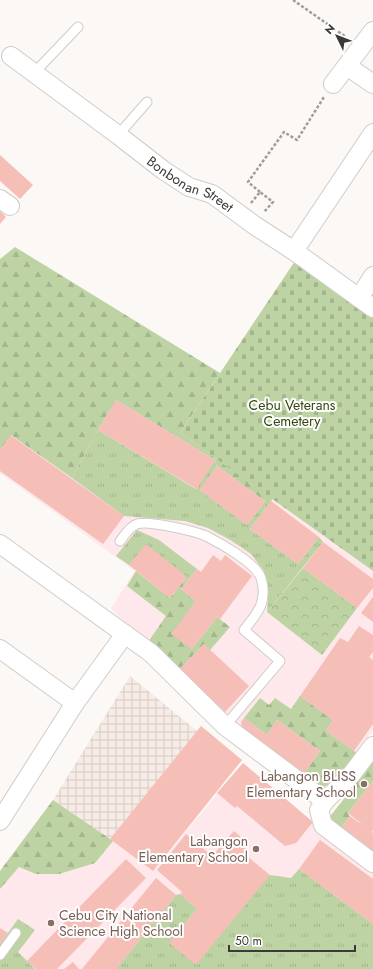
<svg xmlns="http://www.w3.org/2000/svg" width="373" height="969" font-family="Jost,sans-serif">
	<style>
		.industrial { fill: url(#industrial-grid) }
		.education { fill: #fee8ec }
		.grass { fill: url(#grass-tufts) }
		.forest { fill: url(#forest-firs) }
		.cemetery { fill: url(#cemetery-stones) }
		.park { fill: url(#park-crowns) }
		.building { fill: #f5beb6 }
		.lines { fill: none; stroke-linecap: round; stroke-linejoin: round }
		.service-casing { stroke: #cfccc9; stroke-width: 11 }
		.minor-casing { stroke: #cfccc9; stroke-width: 20 }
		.path { stroke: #9f9c9a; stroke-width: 2.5; stroke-dasharray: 3 2; stroke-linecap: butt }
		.service { stroke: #fff; stroke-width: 9 }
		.minor { stroke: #fff; stroke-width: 18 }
		.education-dot { fill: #8d6e63; stroke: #fff; stroke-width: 1.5 }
		.labels { text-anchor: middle; stroke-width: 4; stroke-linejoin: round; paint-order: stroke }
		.street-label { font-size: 14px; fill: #3c3a39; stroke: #fff }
		.park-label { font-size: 14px; fill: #334811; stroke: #fff }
		.education-label { font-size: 14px; fill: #785e54; stroke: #fff; text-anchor: end }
	</style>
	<defs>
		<pattern id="industrial-grid" width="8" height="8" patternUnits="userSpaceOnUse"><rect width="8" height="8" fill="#f7ece5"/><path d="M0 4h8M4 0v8" fill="none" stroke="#d5cbc5"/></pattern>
		<pattern id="grass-tufts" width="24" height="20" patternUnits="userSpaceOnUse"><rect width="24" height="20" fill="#bdd3a3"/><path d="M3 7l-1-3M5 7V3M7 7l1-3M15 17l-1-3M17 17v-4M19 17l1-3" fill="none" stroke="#a3b68d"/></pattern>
		<pattern id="forest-firs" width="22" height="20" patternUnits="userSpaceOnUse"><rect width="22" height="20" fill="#bdd3a3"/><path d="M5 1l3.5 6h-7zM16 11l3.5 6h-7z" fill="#a3b68d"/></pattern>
		<pattern id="cemetery-stones" width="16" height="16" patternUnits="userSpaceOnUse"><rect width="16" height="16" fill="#bdd3a3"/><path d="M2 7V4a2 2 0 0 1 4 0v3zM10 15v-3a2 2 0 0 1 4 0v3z" fill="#a3b68d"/></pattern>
		<pattern id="park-crowns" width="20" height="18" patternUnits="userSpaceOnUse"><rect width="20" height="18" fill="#bdd3a3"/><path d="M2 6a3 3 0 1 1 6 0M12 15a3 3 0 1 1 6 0" fill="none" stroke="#a3b68d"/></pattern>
	</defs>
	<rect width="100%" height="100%" fill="#fbf8f5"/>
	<path class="industrial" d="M130,676l67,55 -87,108 -57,-39z"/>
	<g class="education">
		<path d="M60,353l120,80 193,138v159l-34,48 -21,12 -77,-56 -96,-90 -34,-36 24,-37 -135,-98v-37z"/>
		<path d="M243,763l70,59 1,6 59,45v96h-373v-98l53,-71 57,39 43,32z"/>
	</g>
	<g class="grass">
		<path d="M98,430l98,59 19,-29 2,6 -17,24 47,35 18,-24h6l-21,28 48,35 21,-27 4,5 -56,70 1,-15 -4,-26 -13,-17 -19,-13 -24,-13 -23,-7 -61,-5 -52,-38z"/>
		<path d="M137,530l22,10 38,29 -8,10 -43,-34 -17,20 -13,-9z"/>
		<path d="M299,869l74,55v45h-257l60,-74 4,-1 17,15 -28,34 101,-68 21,3z"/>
		<path d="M18,919l17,11 -17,22 17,17h-35v-25z"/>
	</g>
	<g class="forest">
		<path d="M15,247l205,126 -40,60 93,66 -2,2h-6l-48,-35 -2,-6 -99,-60 -18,30 -26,48 -61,-43 -11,15v-191z"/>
		<path d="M136,571l34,27 17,-21 2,2 -8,10 15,12 -24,33 20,15 25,-32 13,10 -20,23 -6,-6 -25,26 -31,-28 18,-26 -39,-30z"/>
		<path d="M300,696l33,24 -7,11 31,22 -18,25 -19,11 -18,-13 18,-25 -43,-31 -10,15 -23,-17 16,-20 9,7 6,-7 16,11z"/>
		<path d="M373,762v19l-25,32 2,3 -13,17 -13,-9z"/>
		<path d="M53,800l60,41 -18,22 -36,11h-23l-17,-7 -19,22v-18z"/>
	</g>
	<path class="cemetery" d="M295,261l78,56v254l-193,-138z"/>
	<path class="park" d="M303,568l54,40 -35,47 -55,-43z"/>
	<g class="building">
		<path d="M0,155l33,30 -13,14 -20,-18z"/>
		<path d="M0,211l6,6 -6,7z"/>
		<path d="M116,400l99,60 -18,29 -99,-59z"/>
		<path d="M10,435l114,81 -21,28 -103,-73v-21z"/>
		<path d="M217,466l48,35 -18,24 -48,-35z"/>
		<path d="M271,501l48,36 -21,27 -48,-35z"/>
		<path d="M323,542l50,37v9l-16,20 -54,-40z"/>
		<path d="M146,544l41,33 -17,21 -41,-33z"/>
		<path d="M213,555l8,6 4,-6 27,21 -32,43 -3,-2 -25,32 -21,-15 25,-33 -15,-12 16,-20 4,3z"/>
		<path d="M373,597v25l-12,-9z"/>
		<path d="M359,626l14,9v17l-4,5 4,3v64l-19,27 -28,-20 7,-11 -33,-24 40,-58 8,4z"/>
		<path d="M204,644l45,42 -24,26 -46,-42z"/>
		<path d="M244,718l23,17 10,-15 43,31 -18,25 -59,-43 -2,-11z"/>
		<path d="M201,726l41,34 -89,111 -43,-32z"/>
		<path d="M243,763l70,59 -17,21 -11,3 -48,-40 -2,2 -18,-15z"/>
		<path d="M373,781v49l-1,2 1,1v29l-36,-29 13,-17 14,10 -16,-13z"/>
		<path d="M234,831l16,14 -7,8 27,22 -74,90 -27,-22 28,-34 -17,-15 2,-2 -25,-22 29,-36 26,22z"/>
		<path d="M320,840l53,39v45l-74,-55z"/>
		<path d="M126,859l20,19 -89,91h-21l-9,-8z"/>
		<path d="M156,878l20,17 -60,74h-34z"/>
		<path d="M0,928l8,5 -8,11z"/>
		<path d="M73,962l6,7h-15z"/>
	</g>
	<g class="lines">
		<defs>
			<g id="service">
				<path d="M34,73l44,-46"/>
				<path d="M118,135l29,-33"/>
				<path d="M120,541c4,-5 10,-15 17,-17 11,-4 57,7 69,12 14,7 50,27 55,42 7,23 -3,35 -17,52l36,31 -55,65"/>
				<path d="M0,955l16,-22"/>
			</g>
			<g id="minor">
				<path id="s1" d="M11,56l107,79 45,35 26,17 23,7 42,31 40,26 79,57"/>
				<path d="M347,66l26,18"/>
				<path d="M333,84l40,-53"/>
				<path d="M0,199l10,7"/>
				<path d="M294,251l79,-118"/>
				<path d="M359,298l14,-22"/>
				<path d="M0,544l151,109 74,73 100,75"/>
				<path d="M0,649l75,54"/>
				<path d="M373,746l-22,29 -26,26 -6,9 4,15 50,38"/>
				<path d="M0,821l75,-118 50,-69"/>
			</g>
		</defs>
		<use href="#service" class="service-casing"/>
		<use href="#minor" class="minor-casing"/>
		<g class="path">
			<path d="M293,0l53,37"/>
			<path d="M260,192l-12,-10 36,-50 13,8 27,-43"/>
			<path d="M251,203l9,-11 13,10 -9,10"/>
		</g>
		<use href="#service" class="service"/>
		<use href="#minor" class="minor"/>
	</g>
	<g class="education-dot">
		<circle cx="364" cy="784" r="4"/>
		<circle cx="256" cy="849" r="4"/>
		<circle cx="51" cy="923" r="4"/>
	</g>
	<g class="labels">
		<g class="street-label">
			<text dy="5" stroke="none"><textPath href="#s1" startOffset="221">Bonbonan Street</textPath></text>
		</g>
		<g class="park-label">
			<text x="292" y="410">Cebu Veterans<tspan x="292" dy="16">Cemetery</tspan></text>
		</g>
		<g class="education-label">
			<text x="356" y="781">Labangon BLISS<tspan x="356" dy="16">Elementary School</tspan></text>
			<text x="248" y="846">Labangon<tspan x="248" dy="16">Elementary School</tspan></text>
			<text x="59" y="920" text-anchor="start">Cebu City National<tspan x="59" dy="16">Science High School</tspan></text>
		</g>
	</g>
	<g transform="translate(337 36) rotate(313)" stroke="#ffffff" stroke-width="3" paint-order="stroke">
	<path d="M0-3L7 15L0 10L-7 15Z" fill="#3c3a39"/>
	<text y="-6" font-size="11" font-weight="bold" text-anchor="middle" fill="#3c3a39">N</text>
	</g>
	<path d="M229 945v6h126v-6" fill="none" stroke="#3c3a39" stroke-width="2"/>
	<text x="235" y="945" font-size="12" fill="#3c3a39" stroke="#ffffff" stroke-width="3" paint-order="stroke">50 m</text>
</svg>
